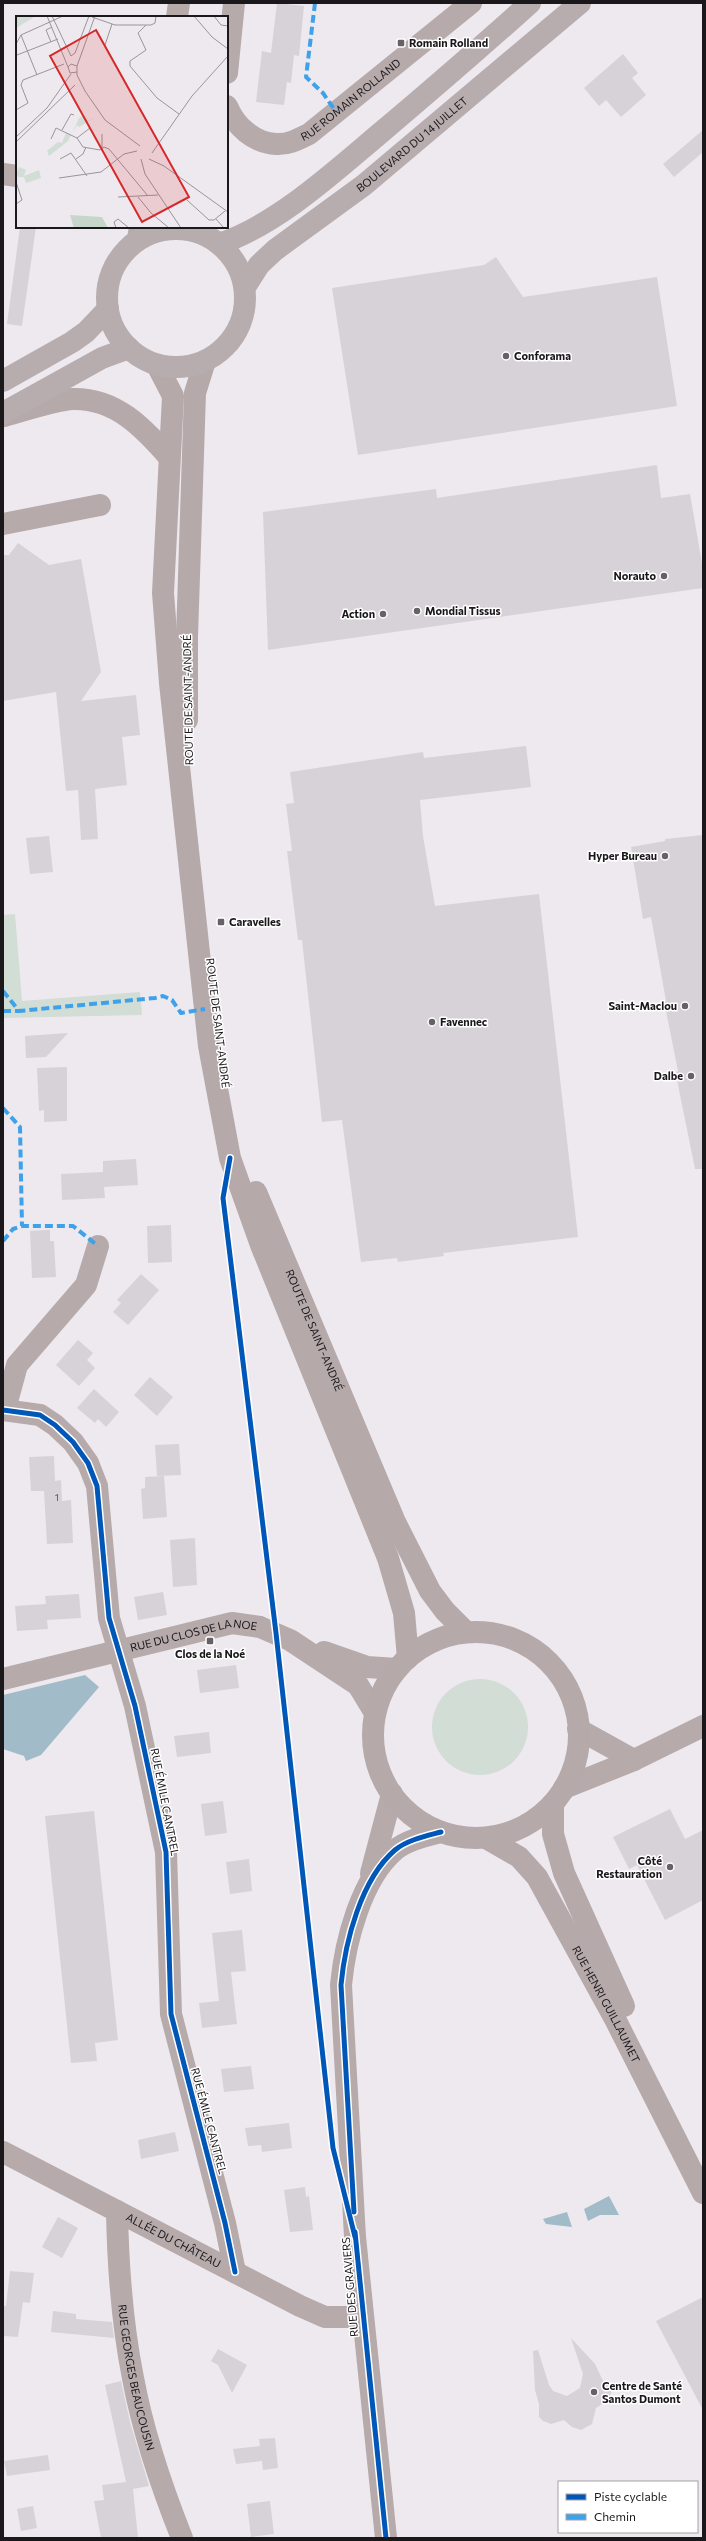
<svg xmlns="http://www.w3.org/2000/svg" width="706" height="2541" font-family="Commissioner,sans-serif">
	<style>
		.green { fill: #d1ddd5 }
		.water { fill: #a2bbc9 }
		.building { fill: #d7d2d7 }
		.lines { fill: none; stroke-linecap: round; stroke-linejoin: round }
		.minor { stroke: #b6aaab; stroke-width: 22 }
		.secondary { stroke: #b5a9aa; stroke-width: 22 }
		.primary { stroke: #b8adae; stroke-width: 22 }
		.quiet { stroke: #3da2ea; stroke-width: 4; stroke-dasharray: 8 4; stroke-linecap: butt }
		.cycleway-casing { stroke: #fff; stroke-width: 8 }
		.cycleway { stroke: #0057b8; stroke-width: 5 }
		.poi-dot { fill: #656166; stroke: #fff; stroke-width: 1.5 }
		.labels { text-anchor: middle; stroke-width: 3; stroke-linejoin: round; paint-order: stroke }
		.number-label { font-size: 9px; fill: #4a464b }
		.poi-label { font-size: 11px; font-weight: bold; fill: #1b181c; stroke: #fff; text-anchor: start }
		.street-label { font-size: 11px; fill: #1b181c; stroke: #fff }
		.inset-road { fill: none; stroke: #9a959b; stroke-width: 1 }
		.view { fill: #d62828; fill-opacity: 0.15; stroke: #d62828; stroke-width: 2 }
		.inset-edge { fill: none; stroke: #1b181c; stroke-width: 2 }
	</style>
	<rect width="100%" height="100%" fill="#eee9ef"/>
	<g class="green">
		<path d="M15,914l7,87 118,-9 2,23 -139,3v-103z"/>
		<circle cx="480" cy="1727" r="48"/>
	</g>
	<g class="water">
		<path d="M85,1675l14,12 -58,68 -15,6 -2,-5 -21,-7v-54z"/>
		<path d="M609,2196l10,19h-19l-12,6 -4,-12z"/>
		<path d="M567,2212l5,15 -26,-3 -3,-5z"/>
	</g>
	<g class="building">
		<path d="M277,3l27,3 -5,50 -5,-1 -3,28 -4,-1 -3,23 -28,-3 6,-51 9,2z"/>
		<path d="M623,54l15,19 -6,5 14,17 -25,22 -15,-17 -7,6 -15,-18z"/>
		<path d="M703,130v22l-29,25 -11,-13z"/>
		<path d="M20,227h16l-14,99 -15,-2z"/>
		<path d="M496,257l27,40 134,-20 20,129 -319,49 -26,-167 152,-23z"/>
		<path d="M657,465l4,33 29,-4 13,75v19l-435,62 -5,-138 173,-23 1,9z"/>
		<path d="M18,543l31,22 32,-6 20,113 -20,29 55,-6 4,40 -18,2 5,48 -32,4 3,50 -17,1 -3,-50 -12,1 -10,-99 -53,9v-146h6z"/>
		<path d="M526,746l5,41 -111,13 3,36 12,70 104,-12 39,343 -135,16 1,3 -46,6 -1,-4 -36,4 -19,-142 -20,2 -20,-182h-4l-11,-89h5l-6,-47 8,-1 -4,-31 133,-20 1,6z"/>
		<path d="M703,835v334h-8l-16,-79 -3,-18 2,-1 -14,-70h2l-15,-84 -8,2 -12,-72 34,-6v-2z"/>
		<path d="M49,836l4,36 -23,2 -4,-36z"/>
		<path d="M68,1033l-22,24 -20,1 -1,-22z"/>
		<path d="M67,1067v54l-23,1v-12l-5,1 -2,-43z"/>
		<path d="M136,1159l2,26 -34,2 1,11 -43,2 -1,-26 42,-2v-11z"/>
		<path d="M171,1225l1,37 -24,1 -1,-37z"/>
		<path d="M46,1230h4v11h4l2,36 -24,1 -2,-47z"/>
		<path d="M141,1274l18,16 -31,35 -15,-13 8,-9 -4,-3z"/>
		<path d="M78,1340l15,13 -6,7 8,8 -16,18 -23,-21z"/>
		<path d="M150,1377l23,20 -16,19 -23,-21z"/>
		<path d="M94,1389l25,23 -13,15 -8,-8 -3,4 -18,-15z"/>
		<path d="M179,1444l2,31 -24,1 -2,-31z"/>
		<path d="M54,1456l1,25 6,-1 1,21 9,-1 2,43 -26,1 -3,-53h-13l-2,-34z"/>
		<path d="M164,1476l3,41 -24,2 -2,-30 4,-1v-11z"/>
		<path d="M195,1538l2,47 -24,2 -3,-47z"/>
		<path d="M163,1592l4,23 -29,5 -4,-23z"/>
		<path d="M79,1594l2,24 -34,2 1,9 -31,2 -2,-25 31,-2 -1,-8z"/>
		<path d="M236,1665l3,23 -39,5 -3,-23z"/>
		<path d="M209,1732l2,21 -34,4 -3,-21z"/>
		<path d="M223,1801l4,32 -22,3 -4,-32z"/>
		<path d="M670,1809l15,30 18,-9v70l-38,20 -28,-55 -8,4 -16,-32z"/>
		<path d="M94,1811l24,229 -23,3 2,18 -26,2 -26,-247z"/>
		<path d="M249,1859l3,32 -22,3 -4,-32z"/>
		<path d="M242,1930l4,41 -15,1 6,52 -35,4 -3,-25 20,-2 -7,-68z"/>
		<path d="M251,2066l3,23 -30,3 -3,-23z"/>
		<path d="M289,2123l3,25 -30,4 -1,-7 -13,1 -3,-18z"/>
		<path d="M175,2132l4,19 -38,8 -3,-19z"/>
		<path d="M305,2187l1,10 3,-1 4,34 -23,2 -6,-42z"/>
		<path d="M58,2217l20,11 -16,30 -20,-11z"/>
		<path d="M10,2271l24,2 -4,30 -7,-1 -5,35 -15,-1v-30h3z"/>
		<path d="M703,2297v113l-47,-89z"/>
		<path d="M53,2311l23,3v5l36,3 2,16 -63,-6z"/>
		<path d="M571,2338l24,26 8,17 6,4 3,6 -4,9 -12,8 -4,16 -11,6 -9,-3 -8,-7 -13,4 -8,-3 -4,-4v-13l-4,-14 -2,-39 5,-1 11,35 4,6 14,5 13,-8 3,-14z"/>
		<path d="M218,2349l29,16 -15,28 -14,-28 -7,-4z"/>
		<path d="M121,2381l9,41 19,64 -16,3 5,49h-37l-7,-37 10,-1 -2,-15 24,-3 -21,-97z"/>
		<path d="M275,2438l3,30 -15,2 -1,-9 -26,3 -3,-15 27,-3 -1,-7z"/>
		<path d="M48,2455l2,15 -43,6 -3,-15z"/>
		<path d="M270,2501l4,33 -23,3 -4,-33z"/>
		<path d="M33,2506l4,22 -16,3 -4,-22z"/>
	</g>
	<g class="lines">
		<g class="minor">
			<path d="M227,73l7,-70"/>
			<path id="s1" d="M227,106c8,20 27,37 49,38 12,1 23,-5 33,-10l162,-131"/>
			<path d="M3,174l14,2"/>
			<path d="M3,524l97,-19"/>
			<path d="M5,1409l12,-44 69,-80 12,-39"/>
			<path d="M3,1410l37,5 15,10 18,17 15,21 9,23 12,132 26,88 31,146 5,162 54,209 10,49"/>
			<path d="M324,1652l43,15 30,2"/>
			<path id="s2" d="M3,1679l229,-56 28,4 30,13 68,45 17,28"/>
			<path d="M578,1729l56,31"/>
			<path d="M564,1788l70,-28 69,-34"/>
			<path d="M371,1873l21,-79"/>
			<path id="s3" d="M3,2152l297,154 25,11h37"/>
			<path id="s4" d="M117,2211c1,56 5,112 16,167 10,54 29,110 49,160"/>
			<path d="M386,2538l-31,-301 -14,-252c4,-43 20,-106 54,-135 12,-10 31,-14 46,-18"/>
		</g>
		<g class="secondary">
			<path d="M177,17l2,-14"/>
			<path d="M189,227l1,2"/>
			<path d="M138,239l2,-12"/>
			<path d="M158,367l15,29 -10,197 7,90 39,363 21,112 31,87 127,313 16,55 4,45"/>
			<path d="M4,416c20,-5 49,-16 69,-17 42,-1 70,28 96,58"/>
			<path d="M187,720v-83l8,-244 10,-32"/>
			<path id="s5" d="M256,1192l139,330 35,69 15,20 21,21"/>
			<circle cx="476" cy="1735" r="103"/>
			<path d="M553,1804v30l11,39 60,133"/>
			<path id="s6" d="M486,1838l33,19 18,20 78,142 88,174"/>
		</g>
		<g class="primary">
			<circle cx="176" cy="298" r="69"/>
			<path d="M219,244c56,-18 114,-71 159,-109 51,-43 102,-87 152,-132"/>
			<path id="s7" d="M245,287l14,-22 16,-15 89,-65 216,-182"/>
			<path d="M3,381l69,-39 14,-10 22,-23"/>
			<path d="M3,413l99,-55 27,-10"/>
		</g>
		<g class="quiet">
			<path d="M315,3l-9,74 17,16 13,19"/>
			<path d="M3,991l16,20 136,-13 8,-2 9,4 9,13 24,-4"/>
			<path d="M3,1011h16"/>
			<path d="M3,1108l17,19 2,99"/>
			<path d="M3,1241l10,-12 9,-3h51l25,20"/>
		</g>
		<defs>
			<g id="cycleway">
				<path d="M230,1158l-7,40 53,435 57,515 22,89"/>
				<path d="M3,1410l37,5 15,10 18,17 15,21 9,23 12,132 26,88 31,146 5,162 54,209 10,49"/>
				<path d="M354,2212l-13,-227c4,-43 20,-106 54,-135 12,-10 31,-14 46,-18"/>
				<path d="M355,2232l31,306"/>
			</g>
		</defs>
		<use href="#cycleway" class="cycleway-casing"/>
		<use href="#cycleway" class="cycleway"/>
	</g>
	<g class="poi-dot">
		<rect x="397" y="39" width="8" height="8" rx="2"/>
		<circle cx="506" cy="356" r="4"/>
		<circle cx="664" cy="576" r="4"/>
		<circle cx="417" cy="611" r="4"/>
		<circle cx="383" cy="614" r="4"/>
		<circle cx="665" cy="856" r="4"/>
		<rect x="217" y="918" width="8" height="8" rx="2"/>
		<circle cx="685" cy="1006" r="4"/>
		<circle cx="432" cy="1022" r="4"/>
		<circle cx="691" cy="1076" r="4"/>
		<rect x="206" y="1637" width="8" height="8" rx="2"/>
		<circle cx="670" cy="1867" r="4"/>
		<circle cx="594" cy="2392" r="4"/>
	</g>
	<g class="labels">
		<g class="number-label">
			<text x="57" y="1501">1</text>
		</g>
		<g class="poi-label">
			<text x="409" y="47">Romain Rolland</text>
			<text x="514" y="360">Conforama</text>
			<text x="656" y="580" text-anchor="end">Norauto</text>
			<text x="425" y="615">Mondial Tissus</text>
			<text x="375" y="618" text-anchor="end">Action</text>
			<text x="657" y="860" text-anchor="end">Hyper Bureau</text>
			<text x="229" y="926">Caravelles</text>
			<text x="677" y="1010" text-anchor="end">Saint-Maclou</text>
			<text x="440" y="1026">Favennec</text>
			<text x="683" y="1080" text-anchor="end">Dalbe</text>
			<text x="210" y="1658" text-anchor="middle">Clos de la Noé</text>
			<text x="662" y="1865" text-anchor="end">Côté<tspan x="662" dy="13">Restauration</tspan></text>
			<text x="602" y="2390">Centre de Santé<tspan x="602" dy="13">Santos Dumont</tspan></text>
		</g>
		<g class="street-label">
			<text dy="4" stroke="none"><textPath href="#s1" startOffset="154">RUE ROMAIN ROLLAND</textPath></text>
			<text dy="4" stroke="none"><textPath href="#s7" startOffset="221">BOULEVARD DU 14 JUILLET</textPath></text>
			<text transform="translate(188 700) rotate(-91)" y="4">ROUTE DE SAINT-ANDRÉ</text>
			<text transform="translate(218 1023) rotate(83)" y="4">ROUTE DE SAINT-ANDRÉ</text>
			<text dy="4" stroke="none"><textPath href="#s5" startOffset="150">ROUTE DE SAINT-ANDRÉ</textPath></text>
			<text dy="4" stroke="none"><textPath href="#s2" startOffset="196">RUE DU CLOS DE LA NOE</textPath></text>
			<text transform="translate(165 1802) rotate(79)" y="4">RUE ÉMILE CANTREL</text>
			<text dy="4" stroke="none"><textPath href="#s6" startOffset="210">RUE HENRI GUILLAUMET</textPath></text>
			<text transform="translate(209 2121) rotate(75)" y="4">RUE ÉMILE CANTREL</text>
			<text dy="4" stroke="none"><textPath href="#s3" startOffset="192">ALLÉE DU CHÂTEAU</textPath></text>
			<text transform="translate(350 2287) rotate(-95)" y="4">RUE DES GRAVIERS</text>
			<text dy="4" stroke="none"><textPath href="#s4" startOffset="168">RUE GEORGES BEAUCOUSIN</textPath></text>
		</g>
	</g>
	<g transform="translate(16 16)">
		<rect width="212" height="212" fill="#eee9ef"/>
		<path d="M0,0h20l-20,12zM68,99l4,6 8,-4 -17,10 -2,-2 -5,9 7,-16zM50,117l5,2 -3,6 -19,15 -2,-5 11,-9 4,1zM3,151l7,3 -2,6 15,-6 2,8 -15,5 -2,-6h-6l-2,-3z" fill="#d1ddd5"/>
		<path d="M54,199l32,2 6,11h-34z" fill="#c6d6cb"/>
		<path class="inset-road" d="M31,0l21,51M36,0l19,40 4,-3 14,-37M178,0l18,21 16,12M198,0l7,9 7,1M76,1l23,8h36l4,-2 1,-7M130,9l-8,8 8,17 -16,11v5l27,32 22,16M5,19l16,40M35,26l-5,-12 6,-3M0,28l5,-9 42,-19M89,29l7,-21M1,39l41,-16M61,50l18,-50M61,56l-7,1 -2,-6 3,-3 6,2v9l8,16 20,29 35,26M5,69l2,-5 41,-16M0,94l12,-7 -7,-18M46,114l9,-16 3,1M0,121l31,-29 24,-34M61,122l13,-10M35,123l5,-11 21,10 6,9 17,3 4,-3 5,2 39,47M0,126l59,-57M86,132v-14M136,137l40,-57 36,-40M44,143l11,-6 16,23M60,143l7,-5 3,-7M125,143l4,15 36,54M133,143l15,7 64,46M43,162l42,-6 23,-18 13,-3M0,166l6,18 -6,4M102,181l40,-2M122,181l13,16 18,15M171,184l22,20h5l11,-9M200,203l8,9M100,212l-2,-6 4,-3 11,9"/>
		<path class="view" d="M80,14l93,167 -47,25 -92,-166z"/>
		<rect width="212" height="212" class="inset-edge"/>
	</g>
	<rect width="706" height="2541" fill="none" stroke="#1b181c" stroke-width="8"/>
	<rect x="558" y="2481" width="140" height="52" fill="#ffffff" stroke="#a4a3a4"/>
	<rect x="566" y="2494" width="20" height="6" fill="#0057b8" stroke="#a4a3a4"/>
	<text x="594" y="2501" font-size="12" fill="#1b181c">Piste cyclable</text>
	<rect x="566" y="2514" width="20" height="6" fill="#3da2ea" stroke="#a4a3a4"/>
	<text x="594" y="2521" font-size="12" fill="#1b181c">Chemin</text>
</svg>
